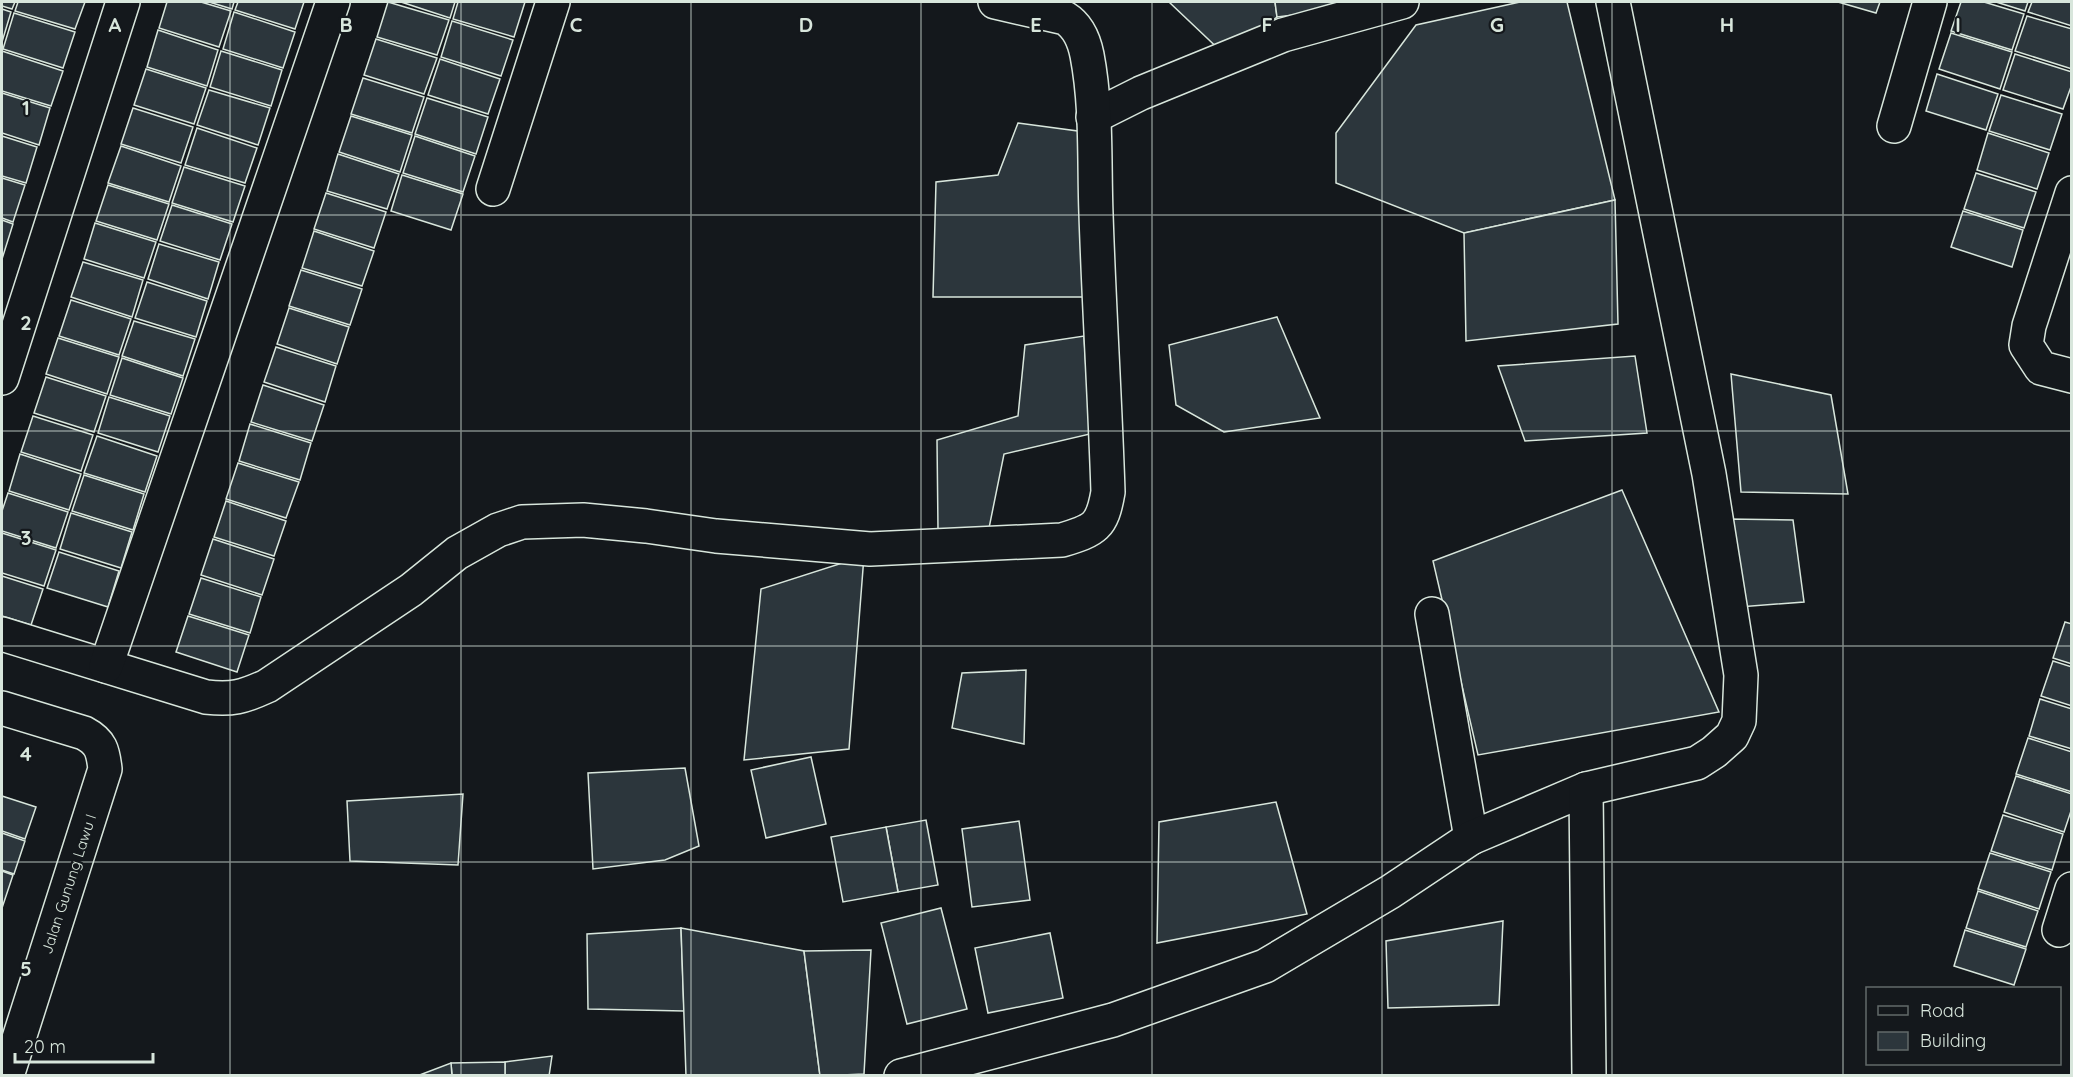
<svg xmlns="http://www.w3.org/2000/svg" width="2073" height="1077" font-family="Quicksand,sans-serif">
	<style>
		.building { fill: #2c363c; stroke: #d8e6dc; stroke-width: 1.5 }
		.lines { fill: none; stroke-linecap: round; stroke-linejoin: round }
		.street-casing { stroke: #d8e6dc; stroke-width: 36 }
		.street { stroke: #14181c; stroke-width: 33 }
		.grid { fill: none; stroke: #d8e6dc; stroke-width: 1.5; stroke-opacity: 0.55 }
		.labels { text-anchor: middle; stroke-width: 4.5; stroke-linejoin: round; paint-order: stroke }
		.street-label { font-size: 15px; fill: #d8e6dc; stroke: #14181c }
		.grid-label { font-size: 20px; text-anchor: middle; font-weight: bold; fill: #d8e6dc; stroke: #14181c; stroke-width: 4.5; stroke-linejoin: round; paint-order: stroke }
	</style>
	<rect width="100%" height="100%" fill="#14181c"/>
	<g class="building">
		<path d="M2,2h13l-3,7 -10,-3z"/>
		<path d="M18,2h67l-10,27 -60,-18z"/>
		<path d="M167,2h34l30,9 -12,36 -60,-19z"/>
		<path d="M209,2h25l-2,7z"/>
		<path d="M238,2h66l-9,27 -60,-19z"/>
		<path d="M388,2l61,18 -12,35 -60,-18z"/>
		<path d="M401,2h54l-5,16z"/>
		<path d="M458,2h67l-11,35 -61,-18z"/>
		<path d="M1169,2h106l2,15 -51,39z"/>
		<path d="M1275,2h59v8l-57,7z"/>
		<path d="M1520,2h47l48,198 -151,33 -128,-50v-50l80,-108z"/>
		<path d="M1838,2h42l-4,11z"/>
		<path d="M1961,2h23l40,12 -12,36 -61,-19z"/>
		<path d="M1996,2h32l-3,9z"/>
		<path d="M2032,2h40v24l-44,-14z"/>
		<path d="M2,9l9,3 -9,30z"/>
		<path d="M234,12l61,20 -12,36 -60,-19z"/>
		<path d="M14,13l61,19 -12,36 -60,-19z"/>
		<path d="M2027,16l45,13v40l-57,-18z"/>
		<path d="M452,21l61,19 -12,36 -60,-19z"/>
		<path d="M158,30l60,20 -11,36 -60,-19z"/>
		<path d="M1951,33l61,19 -12,37 -61,-20z"/>
		<path d="M376,39l61,19 -13,36 -60,-19z"/>
		<path d="M2,51l61,20 -12,35 -49,-15z"/>
		<path d="M221,51l61,19 -11,36 -61,-19z"/>
		<path d="M2015,54l57,18v12l-9,25 -60,-19z"/>
		<path d="M440,59l60,20 -12,35 -60,-19z"/>
		<path d="M146,69l60,19 -12,36 -60,-19z"/>
		<path d="M1937,74l61,20 -12,36 -60,-19z"/>
		<path d="M363,78l61,19 -12,36 -61,-19z"/>
		<path d="M209,90l61,18 -12,37 -61,-20z"/>
		<path d="M2,93l48,15 -11,37 -37,-12z"/>
		<path d="M2001,95l61,19 -12,36 -61,-19z"/>
		<path d="M427,98l61,19 -12,37 -61,-20z"/>
		<path d="M133,108l60,19 -12,36 -60,-19z"/>
		<path d="M351,116l61,19 -12,37 -61,-20z"/>
		<path d="M1018,123l67,9 1,165h-153l3,-115 62,-7z"/>
		<path d="M197,128l60,20 -12,35 -60,-18z"/>
		<path d="M1988,133l61,20 -12,36 -60,-19z"/>
		<path d="M2,136l35,11 -11,36 -24,-7z"/>
		<path d="M415,136l60,20 -12,36 -60,-19z"/>
		<path d="M121,146l60,20 -12,36 -61,-19z"/>
		<path d="M338,154l61,20 -12,35 -60,-18z"/>
		<path d="M184,167l61,19 -12,36 -61,-19z"/>
		<path d="M1976,173l60,19 -12,36 -60,-19z"/>
		<path d="M402,175l61,19 -12,36 -60,-19z"/>
		<path d="M2,178l23,7 -12,37 -11,-4z"/>
		<path d="M108,185l61,19 -12,36 -61,-19z"/>
		<path d="M326,193l60,19 -12,36 -60,-19z"/>
		<path d="M1615,200l3,124 -152,17 -2,-108z"/>
		<path d="M172,205l60,19 -12,36 -60,-19z"/>
		<path d="M1963,211l60,19 -11,37 -61,-20z"/>
		<path d="M2,220l11,4 -11,35z"/>
		<path d="M95,223l61,19 -12,36 -60,-19z"/>
		<path d="M314,231l60,20 -12,35 -60,-18z"/>
		<path d="M159,244l60,18 -11,37 -60,-20z"/>
		<path d="M83,262l60,18 -11,37 -61,-20z"/>
		<path d="M301,270l61,19 -12,36 -61,-19z"/>
		<path d="M147,282l60,19 -11,36 -61,-19z"/>
		<path d="M71,300l60,19 -12,36 -60,-19z"/>
		<path d="M289,308l60,19 -12,37 -60,-20z"/>
		<path d="M1277,317l43,101 -96,14 -48,-27 -7,-60z"/>
		<path d="M134,321l61,18 -12,37 -61,-20z"/>
		<path d="M1084,336l6,98 -86,20 -17,84 -49,-9 -1,-89 81,-24 7,-71z"/>
		<path d="M58,338l61,19 -12,37 -61,-20z"/>
		<path d="M276,347l60,19 -11,36 -61,-20z"/>
		<path d="M1635,356l12,77 -122,8 -27,-75z"/>
		<path d="M122,358l61,20 -12,36 -61,-19z"/>
		<path d="M1731,374l100,21 17,99 -107,-2z"/>
		<path d="M46,377l60,19 -12,36 -60,-19z"/>
		<path d="M263,385l61,20 -12,36 -61,-19z"/>
		<path d="M109,397l61,19 -12,36 -60,-19z"/>
		<path d="M33,416l60,19 -12,36 -60,-19z"/>
		<path d="M250,424l61,19 -11,37 -61,-19z"/>
		<path d="M97,436l60,20 -12,36 -61,-19z"/>
		<path d="M20,454l61,20 -12,36 -60,-19z"/>
		<path d="M238,463l61,19 -13,36 -60,-19z"/>
		<path d="M84,475l60,19 -11,36 -61,-19z"/>
		<path d="M1622,490l97,222 -241,43 -45,-194z"/>
		<path d="M8,493l60,19 -12,36 -54,-17v-20z"/>
		<path d="M226,501l60,20 -12,35 -60,-19z"/>
		<path d="M71,513l61,19 -11,36 -61,-19z"/>
		<path d="M1727,519l66,1 11,82 -65,5z"/>
		<path d="M2,533l54,17 -12,36 -42,-13z"/>
		<path d="M213,539l61,20 -12,36 -61,-20z"/>
		<path d="M59,552l60,19 -11,36 -61,-19z"/>
		<path d="M864,556l-15,193 -105,11 17,-171z"/>
		<path d="M2,576l41,13 -12,36 -29,-9z"/>
		<path d="M201,578l60,19 -11,36 -61,-19z"/>
		<path d="M188,616l61,19 -12,37 -61,-20z"/>
		<path d="M2065,622l7,2v40l-19,-6z"/>
		<path d="M2053,661l19,6v39l-31,-10z"/>
		<path d="M1026,670l-2,74 -72,-16 10,-55z"/>
		<path d="M2040,699l32,10v40l-43,-13z"/>
		<path d="M2028,738l44,14v40l-56,-18z"/>
		<path d="M811,757l15,67 -60,14 -15,-68z"/>
		<path d="M685,768l14,78 -34,14 -72,9 -5,-96z"/>
		<path d="M2016,776l56,18v14l-8,24 -60,-20z"/>
		<path d="M463,794l-5,71 -108,-4 -3,-60z"/>
		<path d="M2,796l34,11 -11,32 -23,-8z"/>
		<path d="M1276,802l31,112 -150,29 2,-121z"/>
		<path d="M2003,815l60,19 -11,36 -61,-19z"/>
		<path d="M926,820l12,65 -40,7 -12,-65z"/>
		<path d="M1019,821l11,79 -58,7 -10,-78z"/>
		<path d="M886,827l12,65 -55,10 -12,-65z"/>
		<path d="M2,833l23,8 -11,33 -12,-4z"/>
		<path d="M1990,853l61,19 -12,37 -61,-20z"/>
		<path d="M2,871l11,4 -11,33z"/>
		<path d="M1978,891l60,20 -12,36 -60,-19z"/>
		<path d="M941,908l26,101 -60,15 -26,-101z"/>
		<path d="M1503,921l-4,84 -111,3 -2,-67z"/>
		<path d="M681,928l3,83 -96,-2 -1,-75z"/>
		<path d="M681,928l123,23 16,125h-134z"/>
		<path d="M1965,930l61,19 -12,36 -60,-19z"/>
		<path d="M1050,933l13,65 -75,15 -13,-65z"/>
		<path d="M871,950l-7,124 -44,2 -16,-125z"/>
		<path d="M552,1056l-3,20h-44v-14z"/>
		<path d="M505,1062v14h-53l-1,-13z"/>
		<path d="M451,1063l1,13h-35z"/>
	</g>
	<g class="lines">
		<defs>
			<g id="street">
				<path d="M1093,117l48,-24 142,-58 119,-33"/>
				<path d="M1894,126l36,-124"/>
				<path d="M493,189l60,-187"/>
				<path d="M2072,193l-43,133 -3,19 15,23 31,8"/>
				<path d="M2,378l121,-376"/>
				<path d="M1432,614l39,224"/>
				<path d="M2,634l204,63c26,3 37,0 61,-11l144,-96 46,-37 41,-23 24,-8 61,-2 63,6 70,10 154,13 192,-9c33,-10 40,-13 46,-48 -3,-93 -9,-185 -12,-278 -2,-52 1,-107 -9,-159 -3,-15 -9,-29 -22,-37l-70,-16"/>
				<path d="M106,666l227,-664"/>
				<path d="M2,708l82,25c17,9 19,18 21,36l-98,307"/>
				<path d="M2059,930l13,-41"/>
				<path d="M901,1076l212,-56 152,-54 125,-74 81,-54 115,-49"/>
				<path d="M1589,1076l-3,-287 111,-26 17,-11 18,-16 7,-15 2,-46 -32,-201 -96,-472"/>
			</g>
		</defs>
		<use href="#street" class="street-casing"/>
		<use href="#street" class="street"/>
	</g>
	<path class="grid" d="M230,2v1074M461,2v1074M691,2v1074M921,2v1074M1152,2v1074M1382,2v1074M1612,2v1074M1843,2v1074M2,215h2070M2,431h2070M2,646h2070M2,862h2070"/>
	<g class="labels">
		<g class="street-label">
			<text transform="translate(69 884) rotate(-72)" y="5">Jalan Gunung Lawu I</text>
		</g>
	</g>
	<g class="grid-label">
		<text x="115" y="32">A</text>
		<text x="346" y="32">B</text>
		<text x="576" y="32">C</text>
		<text x="806" y="32">D</text>
		<text x="1036" y="32">E</text>
		<text x="1267" y="32">F</text>
		<text x="1497" y="32">G</text>
		<text x="1727" y="32">H</text>
		<text x="1958" y="32">I</text>
		<text x="26" y="115">1</text>
		<text x="26" y="330">2</text>
		<text x="26" y="545">3</text>
		<text x="26" y="761">4</text>
		<text x="26" y="976">5</text>
	</g>
	<rect width="2073" height="1077" fill="none" stroke="#d8e6dc" stroke-width="6"/>
	<rect x="1866" y="987" width="195" height="78" fill="#14181c" stroke="#626a69" stroke-width="1.5"/>
	<rect x="1878" y="1006" width="30" height="9" fill="#14181c" stroke="#626a69" stroke-width="1.5"/>
	<text x="1920" y="1017" font-size="18" fill="#d8e6dc">Road</text>
	<rect x="1878" y="1032" width="30" height="18" fill="#2c363c" stroke="#626a69" stroke-width="1.5"/>
	<text x="1920" y="1047" font-size="18" fill="#d8e6dc">Building</text>
	<path d="M15 1053v9h138v-9" fill="none" stroke="#d8e6dc" stroke-width="3"/>
	<text x="24" y="1053" font-size="18" fill="#d8e6dc" stroke="#14181c" stroke-width="4.5" paint-order="stroke">20 m</text>
</svg>
